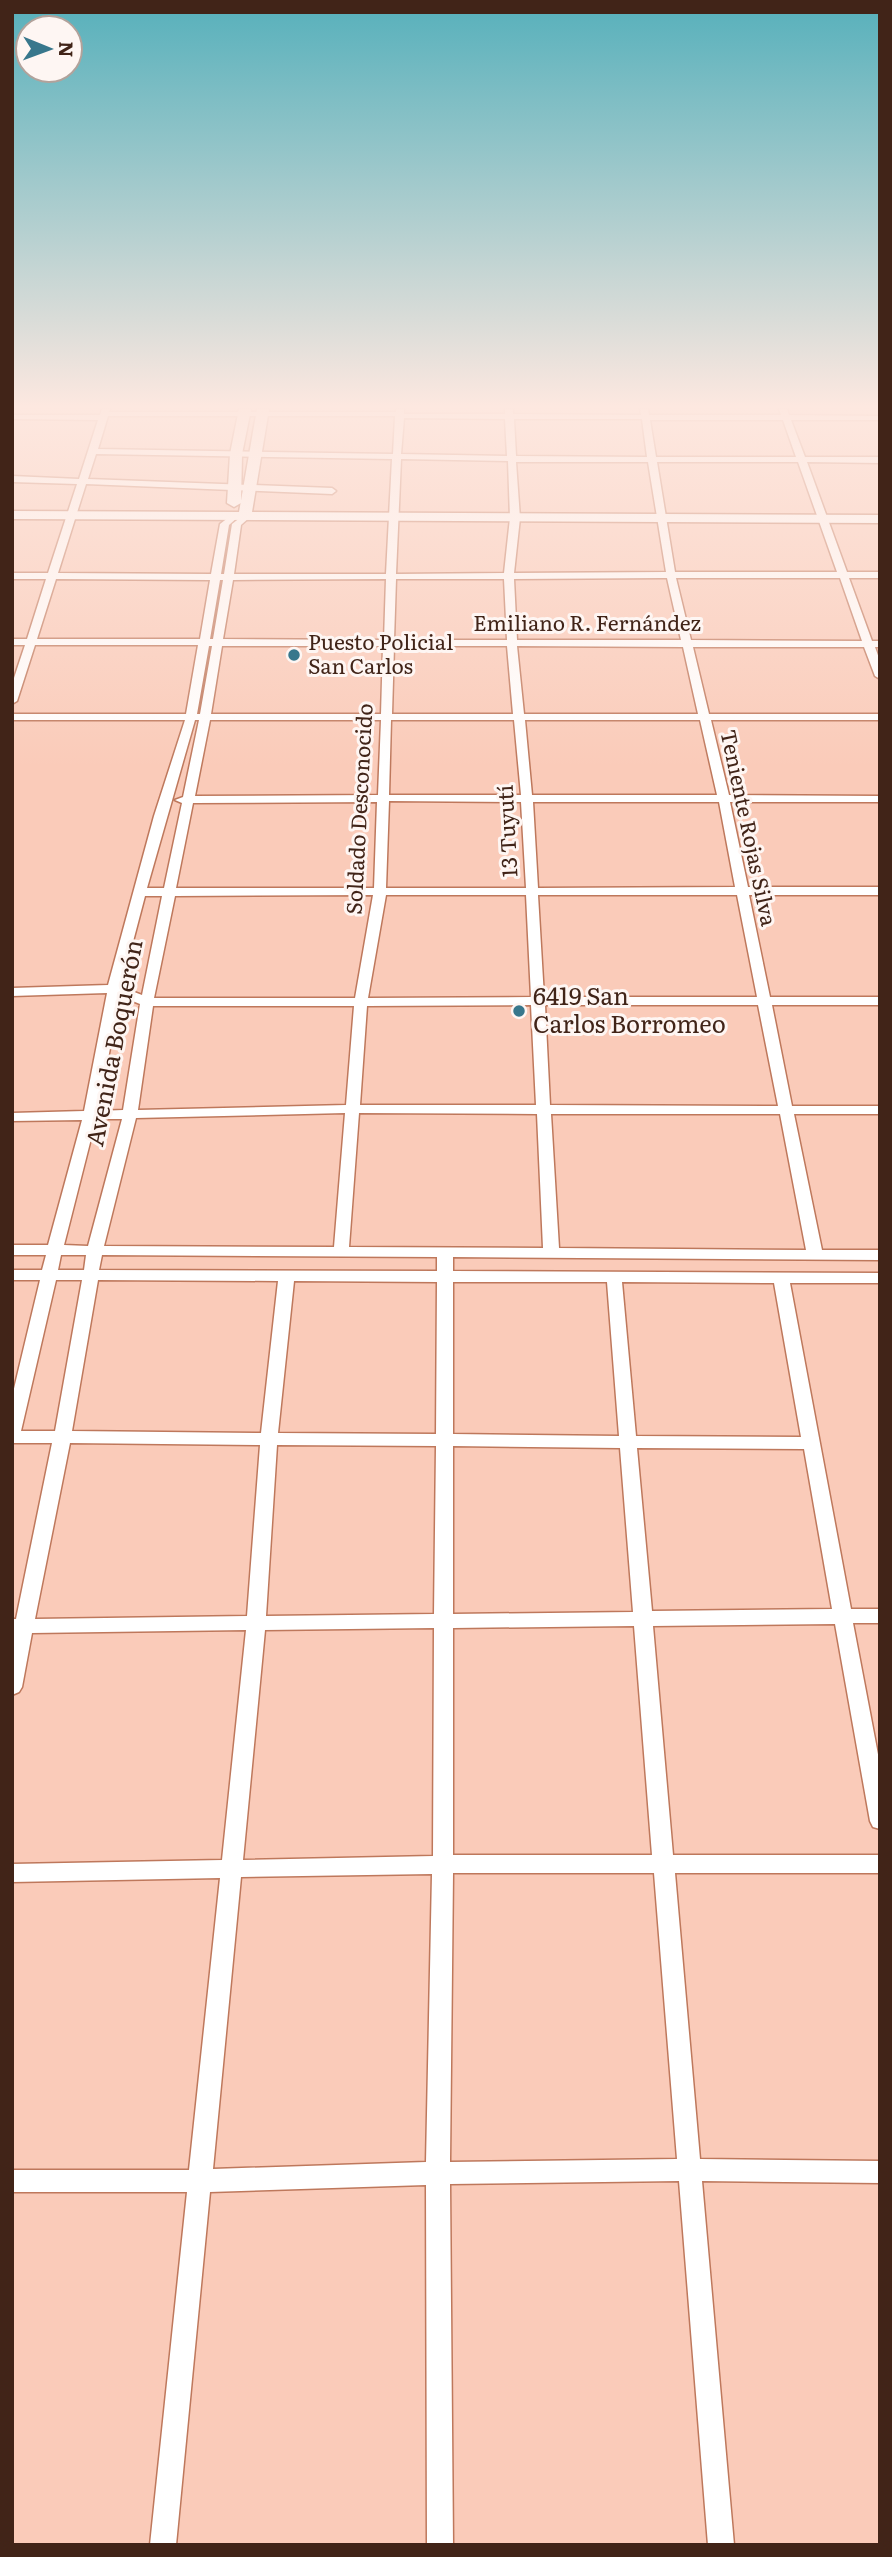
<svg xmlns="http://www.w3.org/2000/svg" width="892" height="2557" font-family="Literata,serif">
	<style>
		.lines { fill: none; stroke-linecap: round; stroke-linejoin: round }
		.street-casing { stroke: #be785c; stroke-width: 3 }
		.secondary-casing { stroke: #be785c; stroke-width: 3 }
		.street { fill: #fff; fill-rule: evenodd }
		.secondary { fill: #fff; fill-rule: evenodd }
		.poi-dot { fill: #38778c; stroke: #fef6f3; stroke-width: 2.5 }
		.labels { text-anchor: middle; stroke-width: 6; stroke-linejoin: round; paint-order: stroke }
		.far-street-label { font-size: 21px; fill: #412418; stroke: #fef6f3 }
		.far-poi-label { font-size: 21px; fill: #412418; stroke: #fef6f3; text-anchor: start }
		.poi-label { font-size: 24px; fill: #412418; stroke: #fef6f3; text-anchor: start }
		.street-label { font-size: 24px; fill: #412418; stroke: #fef6f3 }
	</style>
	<rect width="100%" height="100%" fill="#facbb9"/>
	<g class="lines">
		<defs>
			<path id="street" d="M102,409h8l-1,3h287v-3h8v5h101v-5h8v5l128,1 -1,-6h8l1,6h132l-2,-6h8l2,6 91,1v4h-89l14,37h75v6l-73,-1 40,110h33v6h-31l23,63h8v6h-5l5,14v18l-5,-3 -11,-29h-171l16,67h171v6h-169l18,75 151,1v6h-150l18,85h132v8h-131l21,102h110v8h-108l20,101h88v8h-86l28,136h58v10l-427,-3v14l427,2v10h-90l61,326h29v14h-27l27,142v64l-7,-2 -3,-6 -35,-197 -182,2 20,229h207v18h-205l25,286 180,2v22l-178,-2 32,364h-26l-29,-364 -229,3 3,361h-26l-1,-360 -216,7 -34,353h-26l37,-353h-175v-22h177l31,-292 -208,4v-18l210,-4 24,-230 -214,3 -10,54 -3,5 -7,3v-76h4l36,-176h-40v-46l28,-117h-28v-10h30l4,-15h-34v-10h36l34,-125 -70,1v-8l72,-2 23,-118 -95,3v-8l96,-3 46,-169 31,-96h-173v-6h174l12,-69h-163l-18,56 -5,3v-20l13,-39h-13v-6h15l19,-60h-34v-6h36l29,-89 -65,-2v-6l67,3 19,-59 -86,-1v-4h88zM108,416h287v1l-2,37 -295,-5zM404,418l101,1 2,37 -106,-2zM514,419h128l5,38 -131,-1zM650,420h133l13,37h-140zM96,454l296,5 -6,115h-152l7,-49 9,-8 -5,-3 -13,10 -8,50h-3l8,-49 9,-8 -5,-3 -13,10 -9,50 -153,-1 28,-89 246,10 4,-3 -4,-3 -244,-9zM401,459l107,2 2,57 -6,55 -108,1zM516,462h132l18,110 -152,1 6,-55zM657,462h141l39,110h-162zM663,578h4l14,62h-164l-3,-61zM676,578h164l22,63 -171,-1zM56,579l154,1 -10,59h-163zM386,579l-2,61 -161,-1 10,-59zM396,579h108l3,61h-113zM220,580h3l-10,59h-3zM209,646h3l-12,68h-3zM222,646h161l-2,68h-170zM394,646h113l6,68h-121zM517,646l166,1 15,67h-174zM195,720h4l-16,77 -8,3 7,3 -18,85h-17zM210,720h171l-3,75 -183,1zM391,720h123l7,75h-132zM525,720h175l17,75h-185zM389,801l132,1 5,86h-140zM377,802l-3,86h-198l17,-85zM533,802h186l16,85 -197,1zM373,895l-18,103h-201l21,-102zM386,895h140l5,102 -163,1zM538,895h199l20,102h-213zM145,896h17l-20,99 -21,-8zM120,996l20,8 -17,106 -25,1zM531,1005l5,100h-176l7,-99zM545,1005h213l20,101 -228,-1zM153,1006h201l-8,99 -208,5zM345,1113l-11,134 -230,-1 32,-128zM359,1113l178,1 6,134 -194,-1zM551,1114h229l26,136 -247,-2zM96,1119h26l-34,127 -24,-1zM61,1255h25l-2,15h-26zM102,1255l335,2v14l-338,-1zM56,1280h26l-27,151h-34zM98,1280l180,1 -17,152 -189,-2zM294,1281l143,1 -1,152 -158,-1zM453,1282h154l12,154 -166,-2zM622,1282l152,1 27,154 -165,-1zM70,1443l190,2 -13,171 -212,3zM277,1445l159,1 -2,168 -168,2zM453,1446l167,2 13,164 -180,2zM637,1448l167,1 28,160 -180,2zM634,1626l18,229h-199v-227zM434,1628l-1,228 -190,4 22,-230zM453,1873h201l23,286 -227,3zM432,1874l-6,288 -213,7 28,-292z"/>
			<g id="secondary">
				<path d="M239,409h12l-9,45 -1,49 -7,4 -7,-4 3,-49z"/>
				<path d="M257,409h12l-17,103 628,3v8l-868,-4v-8l227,1z"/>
			</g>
		</defs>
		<use href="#street" class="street-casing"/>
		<use href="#secondary" class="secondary-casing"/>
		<use href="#street" class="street"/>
		<use href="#secondary" class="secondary"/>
	</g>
	<linearGradient id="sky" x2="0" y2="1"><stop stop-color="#56b0bb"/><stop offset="0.53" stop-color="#fde8e0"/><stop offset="1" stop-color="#fde8e0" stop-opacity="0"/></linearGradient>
	<rect width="892" height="767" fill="url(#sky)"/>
	<g class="poi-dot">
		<circle cx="294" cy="655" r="7"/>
		<circle cx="519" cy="1011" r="7"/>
	</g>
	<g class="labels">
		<g class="far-street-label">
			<text x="587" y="631">Emiliano R. Fernández</text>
			<text transform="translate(360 809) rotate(-87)" y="7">Soldado Desconocido</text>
			<text transform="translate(748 828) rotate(78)" y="7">Teniente Rojas Silva</text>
			<text transform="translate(508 831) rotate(-93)" y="7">13 Tuyutí</text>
		</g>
		<g class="far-poi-label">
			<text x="308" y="650">Puesto Policial<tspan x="308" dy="24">San Carlos</tspan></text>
		</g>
		<g class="poi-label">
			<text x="533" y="1005">6419 San<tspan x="533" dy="28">Carlos Borromeo</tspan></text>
		</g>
		<g class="street-label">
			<text transform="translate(115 1043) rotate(-79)" y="8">Avenida Boquerón</text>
		</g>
	</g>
	<rect width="892" height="2557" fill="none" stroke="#412418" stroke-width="28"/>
	<g transform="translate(49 49) rotate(91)"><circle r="33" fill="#fef6f3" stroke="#b2a29b" stroke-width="2"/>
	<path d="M0-5L12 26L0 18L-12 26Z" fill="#38778c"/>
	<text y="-10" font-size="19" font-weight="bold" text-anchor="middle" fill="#412418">N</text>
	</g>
</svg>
